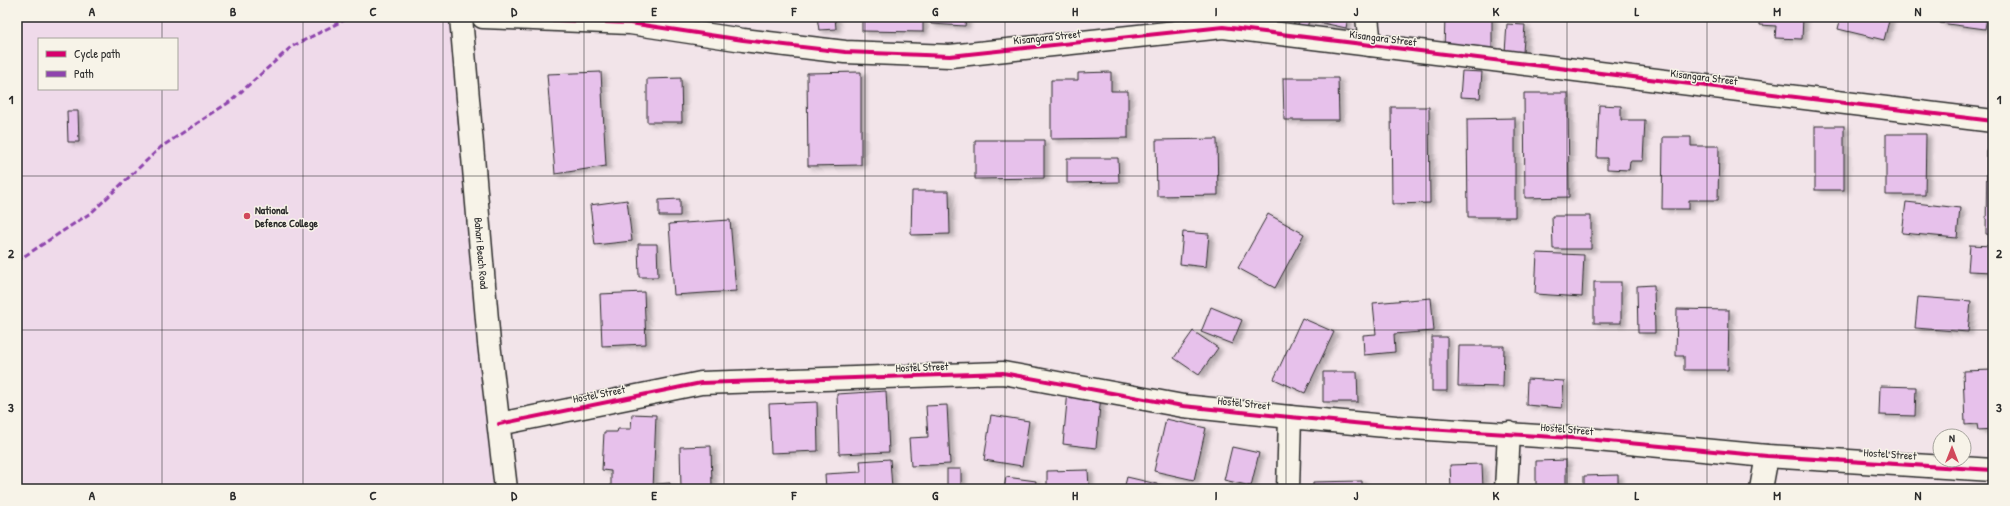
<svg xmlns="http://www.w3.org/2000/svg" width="2010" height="506" font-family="'Patrick Hand',sans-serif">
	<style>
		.built { fill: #efdaea; fill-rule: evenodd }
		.building { fill: #e7c1eb; stroke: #2b2b2b; filter: url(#shadow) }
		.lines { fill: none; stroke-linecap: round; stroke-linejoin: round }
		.minor-casing { stroke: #2b2b2b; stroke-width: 25 }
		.minor { stroke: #f7f3e8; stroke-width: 22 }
		.quiet { stroke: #8e44ad; stroke-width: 3; stroke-dasharray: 6 3; stroke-linecap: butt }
		.cycleway-casing { stroke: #f7f3e8; stroke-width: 6 }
		.cycleway { stroke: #d6006c; stroke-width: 4 }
		.grid { fill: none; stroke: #2b2b2b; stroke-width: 1; stroke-opacity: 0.55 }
		.poi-dot { fill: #d1495b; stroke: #f7f3e8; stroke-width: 1.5 }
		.labels { text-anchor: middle; stroke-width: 3; stroke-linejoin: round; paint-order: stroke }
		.street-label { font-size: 11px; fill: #2b2b2b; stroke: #f7f3e8 }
		.poi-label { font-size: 11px; font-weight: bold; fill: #2b2b2b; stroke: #f7f3e8; text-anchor: start }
		.neatline { fill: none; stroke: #2b2b2b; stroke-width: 1.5 }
		.grid-label { font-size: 13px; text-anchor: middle; font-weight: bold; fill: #2b2b2b }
	</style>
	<defs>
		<filter id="shadow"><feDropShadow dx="4.5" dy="2.5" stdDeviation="2" flood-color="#0004"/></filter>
	</defs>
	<rect width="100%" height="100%" fill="#f2e4e9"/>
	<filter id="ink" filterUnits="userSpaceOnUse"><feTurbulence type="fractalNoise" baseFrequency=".025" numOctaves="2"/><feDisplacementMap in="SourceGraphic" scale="8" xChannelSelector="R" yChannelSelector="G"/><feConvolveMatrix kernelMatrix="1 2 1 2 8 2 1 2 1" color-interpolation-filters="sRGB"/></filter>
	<g filter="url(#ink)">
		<path class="built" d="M17,17h442l47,472h-489zM39,39h138v50h-138z"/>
		<g class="building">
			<path d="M817,17h18l1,12 -17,1z"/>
			<path d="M862,17h61v15l-61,-1z"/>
			<path d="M931,17h35l-1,9 -34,-2z"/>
			<path d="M1299,17h49l-2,11 -37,-8 -2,8 -9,-2z"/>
			<path d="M1445,17h47v35l-48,-1z"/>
			<path d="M1760,17h43l-1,22 -27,-1 1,-12 -16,-1z"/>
			<path d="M1841,17h49l-6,23 -46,-11z"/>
			<path d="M1941,17h46l-2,12 -45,-6z"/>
			<path d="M1507,24l18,1 -2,27h-18z"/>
			<path d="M1462,71l20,1 -2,26 -20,-1z"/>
			<path d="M601,72l5,94 -51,8 -8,-100z"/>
			<path d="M861,72v93l-53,1 -1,-93z"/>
			<path d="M1111,72v19h17v47l-77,1v-59h27v-7z"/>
			<path d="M681,78l1,44h-35v-43z"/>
			<path d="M1283,78h55l1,42h-55z"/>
			<path d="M1524,93h44l1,104 -44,1z"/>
			<path d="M1599,105l22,1v14h24l-2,41h-13l-1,9 -22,-1v-11h-10z"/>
			<path d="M1391,107h38l1,96 -38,1z"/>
			<path d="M67,111h11l1,31h-11z"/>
			<path d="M1515,118v99h-47l-1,-98z"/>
			<rect x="1815" y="126" width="29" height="64"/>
			<path d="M1886,134h40l-1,61h-39z"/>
			<path d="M1663,137h28v9h28l-1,54h-29v9h-27z"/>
			<path d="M1217,139l1,56 -61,1 -1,-56z"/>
			<path d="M975,140h69v38l-69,1z"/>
			<path d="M1987,149h6v86l-7,-1z"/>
			<path d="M1067,158h51l1,24 -52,1z"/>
			<path d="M912,191h37l1,43 -39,1z"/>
			<path d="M680,199v17h-21v-16z"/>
			<path d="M627,200l5,41 -37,4 -5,-40z"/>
			<path d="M1906,202l54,6 -3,30 -55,-5z"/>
			<path d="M1268,214l36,20 -29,54 -37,-20z"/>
			<path d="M1552,216h39v33h-38z"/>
			<path d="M730,220l6,71 -62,4 -5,-71z"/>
			<path d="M1183,232l26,2 -3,33 -26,-3z"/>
			<path d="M638,244h19l1,33h-19z"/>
			<path d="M1970,245l23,1v26l-25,-1z"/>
			<path d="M1537,253l47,2 -2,42 -47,-3z"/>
			<rect x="1594" y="282" width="27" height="41"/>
			<path d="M1654,285l1,48h-17l-1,-47z"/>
			<path d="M644,292l2,52 -44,2 -2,-52z"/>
			<path d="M1918,297l53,4 -3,31 -53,-4z"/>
			<path d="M1431,298l3,33 -40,3 1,18 -31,3 -1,-20 13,-1 -3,-31z"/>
			<path d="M1211,307l31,13 -10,24 -31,-12z"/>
			<path d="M1677,309l52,1 -1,60h-44v-14h-8z"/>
			<path d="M1302,318l32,14 -29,61 -31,-14z"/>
			<path d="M1193,331l25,17 -19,27 -25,-17z"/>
			<rect x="1432" y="337" width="15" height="54"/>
			<path d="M1459,346h45l-1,41 -45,-1z"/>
			<path d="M1993,370v59l-15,1 -1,-6 -12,1 -2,-54z"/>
			<path d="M1323,372h34l1,30h-35z"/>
			<path d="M1527,379l37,2 -2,27 -36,-3z"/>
			<path d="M1880,386l36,1 -1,29 -36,-1z"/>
			<path d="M886,391l3,61 -50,2 -2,-60z"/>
			<path d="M1068,391l33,4 -5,53 -33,-4z"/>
			<path d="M817,402l1,49 -47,2 -2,-49z"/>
			<path d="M947,405l3,59 -39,2 -2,-28 19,-1 -2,-31z"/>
			<path d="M632,414l24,1 -3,74 -42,-1v-17l-9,-1 2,-38h13l1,-3h13z"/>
			<path d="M991,415l38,6 -7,45 -38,-6z"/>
			<path d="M1166,419l40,9 -12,52 -40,-9z"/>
			<path d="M711,446l1,41 -31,1 -1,-41z"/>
			<path d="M1232,447l27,6 -8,33 -27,-6z"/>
			<path d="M890,459l2,30h-66l-1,-15 36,-2 -1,-11z"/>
			<path d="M1566,460v29h-30v-28z"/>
			<path d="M1482,464l1,25h-32l-1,-24z"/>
			<rect x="947" y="469" width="14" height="20"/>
			<path d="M1088,470l1,19h-42v-18z"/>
			<path d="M1618,475v14h-34v-13z"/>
			<path d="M1006,477l30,4 -1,8h-31z"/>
			<path d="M1127,477l51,12h-54z"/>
			<path d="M1362,481v8h-49v-7z"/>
			<path d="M670,483l1,6h-15v-5z"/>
			<rect x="1915" y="488" width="42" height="1"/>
		</g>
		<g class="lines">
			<defs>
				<g id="minor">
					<path id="s1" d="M461,17l28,326 17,146"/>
					<path d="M483,17l147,6 113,17 102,12 105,4 273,-29 770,94"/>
					<path d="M1367,17l3,28"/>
					<path d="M499,424l202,-41 302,-10 180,33 107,11 106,10 190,12 181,17 226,14"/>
					<path d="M1288,489l2,-72"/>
					<path d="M1506,489l3,-56"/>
					<path d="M1761,489l6,-33"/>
				</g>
			</defs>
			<use href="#minor" class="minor-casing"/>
			<use href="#minor" class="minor"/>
			<path class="quiet" d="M17,261l75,-49 69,-65 70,-46 60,-54 59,-30"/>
			<defs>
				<g id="cycleway">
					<path d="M483,17l147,6 113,17 102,12 105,4 273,-29 770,94"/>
					<path d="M499,424l202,-41 302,-10 180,33 107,11 106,10 190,12 181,17 226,14"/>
				</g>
			</defs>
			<use href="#cycleway" class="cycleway-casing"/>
			<use href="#cycleway" class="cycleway"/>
		</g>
	</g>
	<path class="grid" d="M162,17v22M303,17v472M443,17v472M584,17v472M724,17v472M865,17v472M1005,17v472M1145,17v472M1286,17v472M1426,17v472M1567,17v472M1707,17v472M1848,17v472M162,89v400M17,176h1976M17,330h1976"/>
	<circle class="poi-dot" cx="247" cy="216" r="4"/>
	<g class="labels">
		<g class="street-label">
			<text transform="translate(1047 37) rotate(-6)" y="4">Kisangara Street</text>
			<text transform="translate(1383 38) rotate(7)" y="4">Kisangara Street</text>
			<text transform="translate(1704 77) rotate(7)" y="4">Kisangara Street</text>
			<text dy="4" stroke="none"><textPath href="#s1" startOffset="237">Bahari Beach Road</textPath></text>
			<text transform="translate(922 367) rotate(-2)" y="4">Hostel Street</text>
			<text transform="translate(599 394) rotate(-11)" y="4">Hostel Street</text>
			<text transform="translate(1244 403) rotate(6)" y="4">Hostel Street</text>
			<text transform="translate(1567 429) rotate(5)" y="4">Hostel Street</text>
			<text transform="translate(1890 454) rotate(4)" y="4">Hostel Street</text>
		</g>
		<g class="poi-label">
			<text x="255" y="214">National<tspan x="255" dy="13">Defence College</tspan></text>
		</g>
	</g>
	<rect width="2010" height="506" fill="none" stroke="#f7f3e8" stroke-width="44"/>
	<rect x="38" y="38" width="140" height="52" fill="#f7f3e8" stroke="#a5a39c"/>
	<rect x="46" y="51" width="20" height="6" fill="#d6006c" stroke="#a5a39c"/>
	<text x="74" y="58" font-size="12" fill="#2b2b2b">Cycle path</text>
	<rect x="46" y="71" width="20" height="6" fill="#8e44ad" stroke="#a5a39c"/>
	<text x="74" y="78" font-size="12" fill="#2b2b2b">Path</text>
	<g transform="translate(1952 448)"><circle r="19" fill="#f7f3e8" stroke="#a5a39c"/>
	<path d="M0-3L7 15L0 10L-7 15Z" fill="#d1495b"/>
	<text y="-6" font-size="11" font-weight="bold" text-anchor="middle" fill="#2b2b2b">N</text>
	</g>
	<rect x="22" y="22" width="1966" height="462" class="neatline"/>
	<g class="grid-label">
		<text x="92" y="16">A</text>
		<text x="233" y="16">B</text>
		<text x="373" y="16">C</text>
		<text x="514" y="16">D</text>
		<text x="654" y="16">E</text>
		<text x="794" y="16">F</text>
		<text x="935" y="16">G</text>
		<text x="1075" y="16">H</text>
		<text x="1216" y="16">I</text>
		<text x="1356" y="16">J</text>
		<text x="1496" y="16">K</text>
		<text x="1637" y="16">L</text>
		<text x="1777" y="16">M</text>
		<text x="1918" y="16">N</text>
		<text x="11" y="104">1</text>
		<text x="1999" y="104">1</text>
		<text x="11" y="258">2</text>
		<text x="1999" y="258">2</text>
		<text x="11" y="412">3</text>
		<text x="1999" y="412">3</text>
		<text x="92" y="500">A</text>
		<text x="233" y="500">B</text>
		<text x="373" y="500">C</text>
		<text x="514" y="500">D</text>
		<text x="654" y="500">E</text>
		<text x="794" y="500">F</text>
		<text x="935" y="500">G</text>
		<text x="1075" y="500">H</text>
		<text x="1216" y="500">I</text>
		<text x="1356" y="500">J</text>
		<text x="1496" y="500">K</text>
		<text x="1637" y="500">L</text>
		<text x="1777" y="500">M</text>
		<text x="1918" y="500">N</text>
	</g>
</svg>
